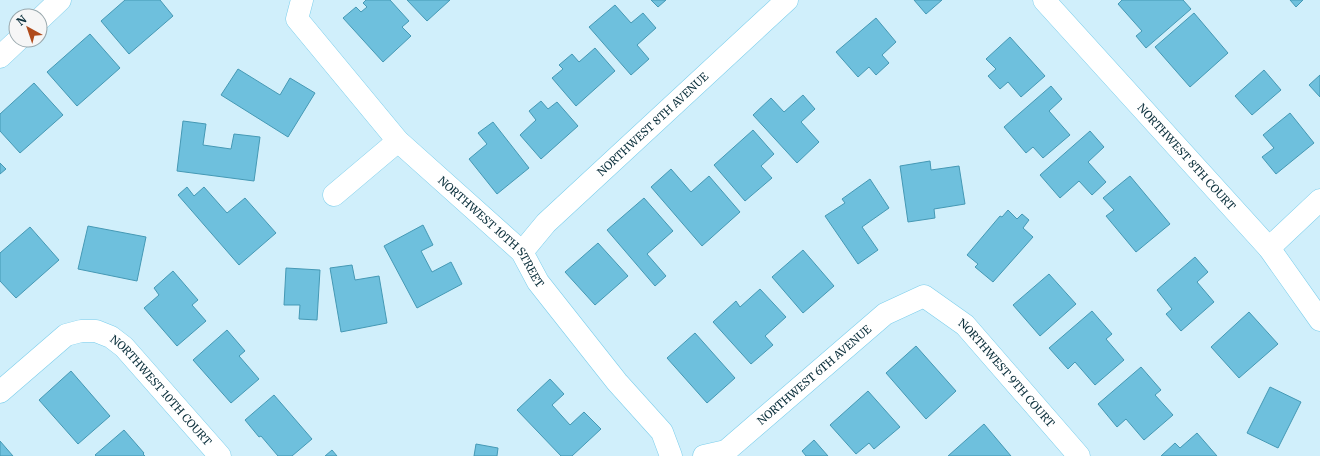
<svg xmlns="http://www.w3.org/2000/svg" width="1320" height="456" font-family="Merriweather,serif">
	<style>
		.building { fill: #6ec0dd; stroke: #4599b5 }
		.lines { fill: none; stroke-linecap: round; stroke-linejoin: round }
		.minor-casing { stroke: #7cceeb; stroke-width: 23 }
		.minor { stroke: #fff; stroke-width: 22 }
		.labels { text-anchor: middle; stroke-width: 4; stroke-linejoin: round; paint-order: stroke }
		.street-label { font-size: 11px; fill: #0c303c; stroke: #f6f6f6 }
	</style>
	<rect width="100%" height="100%" fill="#d0effb"/>
	<g class="building">
		<path d="M125,0h35l13,16 -44,38 -28,-33z"/>
		<path d="M366,0h24l19,21 -7,6 9,9 -28,26 -40,-44 13,-11 5,5 6,-5 -4,-4z"/>
		<path d="M407,0h43l-23,21z"/>
		<path d="M651,0h15l-8,7z"/>
		<path d="M914,0h28l-16,14z"/>
		<path d="M1122,0h61l8,9 -45,39 -10,-12 6,-5 -24,-27z"/>
		<path d="M1290,0h13l-7,7z"/>
		<path d="M615,5l16,18 12,-10 13,15 -19,17 12,14 -18,16 -42,-48z"/>
		<path d="M1194,13l34,40 -38,34 -35,-40z"/>
		<path d="M876,18l20,24 -14,13 7,8 -13,12 -7,-8 -11,10 -22,-25z"/>
		<path d="M90,34l30,34 -43,38 -30,-34z"/>
		<path d="M1010,37l35,39 -24,21 -13,-15 -8,7 -12,-13 8,-7 -10,-10z"/>
		<path d="M595,48l20,23 -39,35 -24,-28 11,-9 -4,-4 13,-11 7,8z"/>
		<path d="M238,69l42,26 10,-17 25,15 -27,44 -67,-42z"/>
		<path d="M1264,70l17,20 -29,25 -17,-19z"/>
		<path d="M1320,75v22l-11,-12z"/>
		<path d="M34,83l29,32 -43,38 -20,-22v-17z"/>
		<path d="M1051,86l11,13 -13,12 21,24 -27,23 -10,-11 -7,6 -22,-26z"/>
		<path d="M803,95l12,14 -14,13 18,20 -22,21 -44,-48 18,-17 13,14z"/>
		<path d="M541,101l7,8 9,-7 21,24 -37,33 -21,-24 16,-15 -7,-9z"/>
		<path d="M1290,113l24,30 -38,31 -14,-17 12,-9 -11,-13z"/>
		<path d="M183,121l23,3 -3,21 28,4 3,-15 26,3 -6,44 -77,-10z"/>
		<path d="M493,122l36,46 -32,26 -28,-35 18,-15 -9,-11z"/>
		<path d="M753,130l21,24 -13,12 11,12 -27,23 -31,-36z"/>
		<path d="M1090,131l14,16 -16,15 18,20 -14,13 -13,-14 -19,17 -20,-23z"/>
		<path d="M930,161l1,9 28,-4 6,38 -31,5 1,9 -27,4 -8,-56z"/>
		<path d="M0,163l6,6 -6,5z"/>
		<path d="M671,169l20,23 18,-16 31,36 -38,34 -51,-59z"/>
		<path d="M1130,176l40,48 -34,28 -30,-36 8,-6 -11,-12z"/>
		<path d="M870,179l19,29 -27,19 16,23 -20,14 -33,-48 20,-13 -3,-4z"/>
		<path d="M187,187l7,9 10,-9 23,26 18,-15 31,35 -37,32 -61,-70z"/>
		<path d="M644,198l29,33 -26,23 19,22 -11,10 -48,-56z"/>
		<path d="M1008,210l9,9 5,-5 7,6 -6,8 10,9 -40,45 -18,-15 3,-3 -11,-9 33,-39 2,1z"/>
		<path d="M423,225l10,20 -12,6 11,21 19,-10 11,22 -45,24 -33,-62z"/>
		<path d="M88,226l58,11 -9,44 -59,-12z"/>
		<path d="M30,227l29,33 -43,38 -16,-17v-28z"/>
		<path d="M598,243l30,33 -33,29 -30,-33z"/>
		<path d="M803,250l31,36 -31,27 -31,-36z"/>
		<path d="M1195,257l13,15 -11,10 17,20 -33,29 -15,-17 6,-5 -15,-19z"/>
		<path d="M352,265l3,15 24,-4 8,47 -46,9 -11,-64z"/>
		<path d="M286,268l34,2 -3,50 -18,-1 1,-14h-16z"/>
		<path d="M173,271l25,29 -6,5 14,16 -29,25 -33,-38 15,-13 -5,-7z"/>
		<path d="M1049,274l27,30 -36,32 -27,-31z"/>
		<path d="M760,289l26,28 -21,19 8,9 -22,19 -38,-42 23,-21 4,6z"/>
		<path d="M1092,311l20,23 -6,5 18,21 -29,25 -20,-23 -7,7 -19,-21z"/>
		<path d="M1249,312l29,32 -39,34 -28,-31z"/>
		<path d="M227,330l18,21 -6,5 20,23 -28,24 -38,-43z"/>
		<path d="M695,333l40,45 -28,25 -40,-45z"/>
		<path d="M916,346l40,45 -30,28 -40,-46z"/>
		<path d="M1141,367l20,23 -6,5 18,20 -29,25 -18,-21 -9,8 -19,-23z"/>
		<path d="M71,371l39,45 -32,28 -39,-44z"/>
		<path d="M550,379l14,15 -12,11 18,20 14,-13 17,17 -29,27h-11l-44,-46z"/>
		<path d="M1270,387l31,15 -23,46 -31,-15z"/>
		<path d="M868,391l32,36 -26,22 -5,-6 -13,11 -26,-29z"/>
		<path d="M274,395l38,44 -20,17h-14l-17,-20 -2,1 -14,-17z"/>
		<path d="M984,424l27,32h-63z"/>
		<path d="M124,430l20,23 -1,1 2,2h-49l-1,-1z"/>
		<path d="M1197,433l20,23h-56l14,-13 5,5z"/>
		<path d="M814,440l14,16h-22l-4,-5z"/>
		<path d="M0,441l13,15h-13z"/>
		<path d="M476,444l22,4 -1,8h-23z"/>
		<path d="M332,450l5,6h-12z"/>
	</g>
	<g class="lines">
		<defs>
			<g id="minor">
				<path id="s1" d="M302,0l-5,19 101,122 124,111 16,30 79,100 45,50 9,24"/>
				<path id="s2" d="M1044,0l225,248 51,72"/>
				<path d="M40,19l20,-19"/>
				<path d="M0,57l18,-17"/>
				<path d="M334,195l64,-54"/>
				<path d="M1269,248l51,-48"/>
				<path id="s3" d="M522,252l24,-29 241,-223"/>
				<path id="s4" d="M0,392l66,-57 15,-4h15l15,6 13,10 96,109"/>
				<path id="s5" d="M704,456l22,-5 159,-137 39,-18 41,29 114,131"/>
			</g>
		</defs>
		<use href="#minor" class="minor-casing"/>
		<use href="#minor" class="minor"/>
	</g>
	<g class="labels">
		<g class="street-label">
			<text dy="4" stroke="none"><textPath href="#s3" startOffset="183">NORTHWEST 8TH AVENUE</textPath></text>
			<text dy="4" stroke="none"><textPath href="#s2" startOffset="212">NORTHWEST 8TH COURT</textPath></text>
			<text dy="4" stroke="none"><textPath href="#s1" startOffset="309">NORTHWEST 10TH STREET</textPath></text>
			<text dy="4" stroke="none"><textPath href="#s5" startOffset="389">NORTHWEST 9TH COURT</textPath></text>
			<text dy="4" stroke="none"><textPath href="#s5" startOffset="139">NORTHWEST 6TH AVENUE</textPath></text>
			<text dy="4" stroke="none"><textPath href="#s4" startOffset="207">NORTHWEST 10TH COURT</textPath></text>
		</g>
	</g>
	<g transform="translate(28 28) rotate(320)"><circle r="19" fill="#f6f6f6" stroke="#98a7ac"/>
	<path d="M0-3L7 15L0 10L-7 15Z" fill="#b04b1b"/>
	<text y="-6" font-size="11" font-weight="bold" text-anchor="middle" fill="#0c303c">N</text>
	</g>
</svg>
